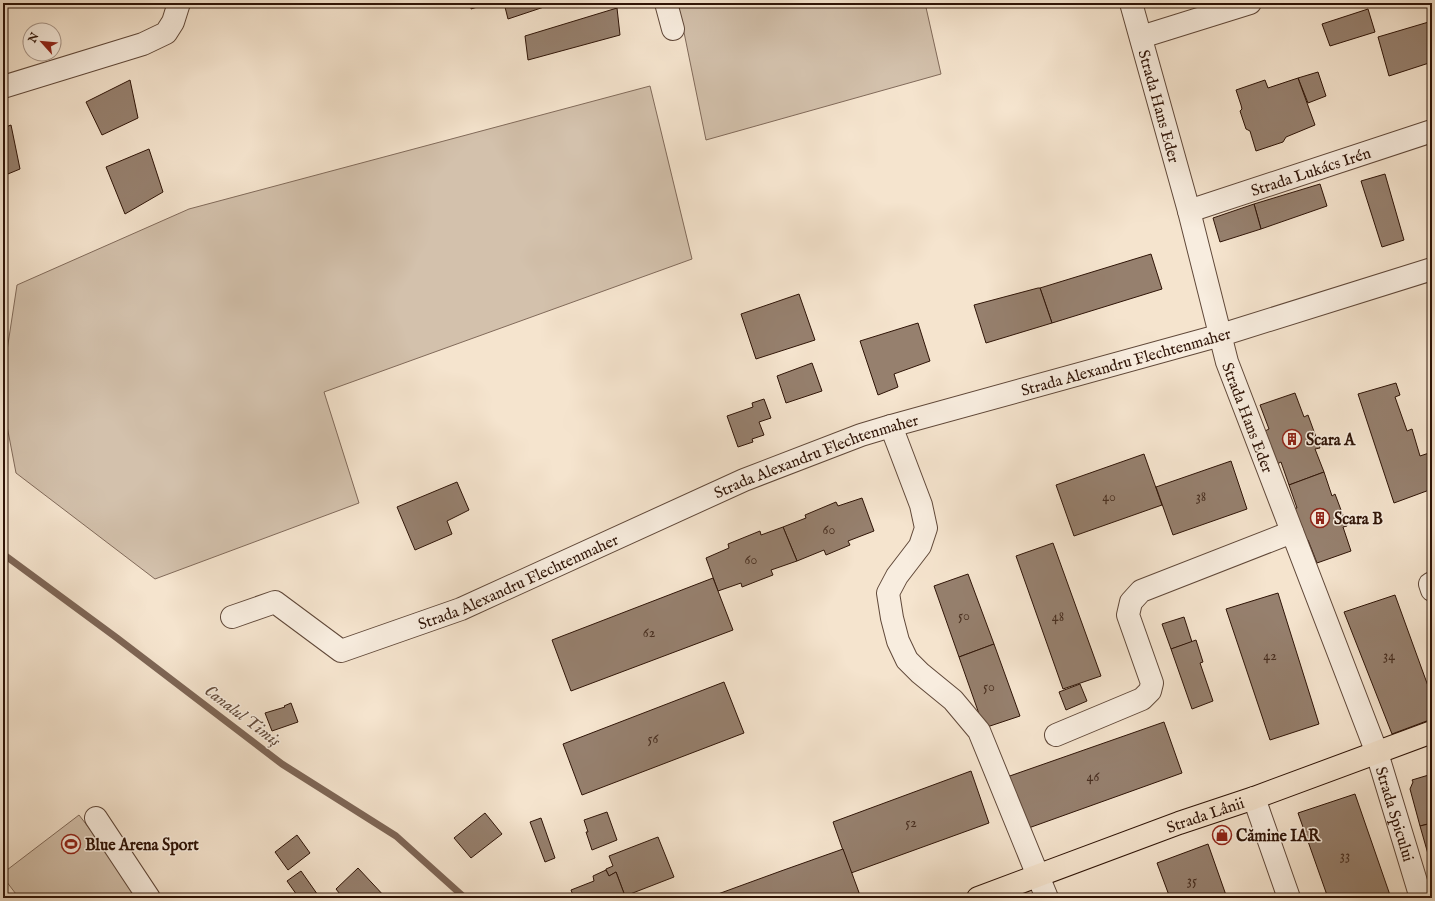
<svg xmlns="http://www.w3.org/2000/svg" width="1435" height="901" font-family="'IM FELL English',serif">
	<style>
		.green { fill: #d3c1ac; stroke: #816a5a }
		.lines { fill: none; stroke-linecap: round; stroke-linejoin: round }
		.stream { stroke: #7e6656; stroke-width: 7 }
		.building { fill: #96806e; stroke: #2f1407 }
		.minor-casing { stroke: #604839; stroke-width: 24 }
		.major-casing { stroke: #2f1407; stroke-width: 24 }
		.minor { stroke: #f8eddf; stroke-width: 22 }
		.major { stroke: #f5e4ce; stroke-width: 22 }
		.labels { text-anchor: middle; stroke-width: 3; stroke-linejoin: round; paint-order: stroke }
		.number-label { font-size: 14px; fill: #492f21 }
		.street-label { font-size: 16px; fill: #2f1407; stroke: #f8eddf }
		.poi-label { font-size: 16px; font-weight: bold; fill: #2f1407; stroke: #f8eddf; text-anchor: start }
		.water-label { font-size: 17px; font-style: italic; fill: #634b3b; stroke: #f8eddf }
	</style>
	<rect width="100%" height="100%" fill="#f5e4ce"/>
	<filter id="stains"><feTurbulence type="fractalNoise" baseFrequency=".005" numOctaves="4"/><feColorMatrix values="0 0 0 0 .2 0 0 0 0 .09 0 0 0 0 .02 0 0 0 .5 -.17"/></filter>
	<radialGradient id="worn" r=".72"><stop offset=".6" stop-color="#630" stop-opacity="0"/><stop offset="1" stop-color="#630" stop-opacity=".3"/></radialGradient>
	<g class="green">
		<path d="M678,3h247l16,71 -235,66z"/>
		<path d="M650,86l42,173 -368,133 35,111 -204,76 -139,-106 -13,-68v-28l14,-92 172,-76z"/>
		<path d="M79,815l64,83h-124l-16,-21v-4z"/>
	</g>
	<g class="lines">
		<path class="stream" d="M3,554l114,84 165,126 114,72 69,62"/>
	</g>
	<g class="building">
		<path d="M471,3h19l-19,6z"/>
		<path d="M504,3h52l-48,16z"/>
		<path d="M617,8l3,27 -92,25 -3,-24z"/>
		<path d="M1368,9l7,23 -45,14 -8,-22z"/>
		<path d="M1432,21v41l-43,14 -11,-39z"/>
		<path d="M1318,72l8,24 -18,7 -10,-25z"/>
		<path d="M1298,78l17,47 -29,12 -3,5 -27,9 -6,-20 -4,-2 -6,-18 2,-2 -1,-4 -5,-15 29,-10 3,8z"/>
		<path d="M130,80l8,38 -36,17 -16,-33z"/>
		<path d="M11,125l9,44 -17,7v-48z"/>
		<path d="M149,149l14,43 -38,22 -19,-47z"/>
		<path d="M1385,174l19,66 -22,7 -21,-66z"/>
		<path d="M1320,184l7,22 -66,23 -7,-25z"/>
		<path d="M1254,204l7,25 -41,13 -7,-24z"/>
		<path d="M1151,254l11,35 -110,34 -12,-35z"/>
		<path d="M1038,288h2l12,35 -66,20 -12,-38z"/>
		<path d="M799,294l16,46 -59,19 -15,-45z"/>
		<path d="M918,323l12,38 -36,13 4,13 -20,8 -18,-54z"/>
		<path d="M812,363l10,28 -36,12 -9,-27z"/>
		<path d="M1396,383l4,12 -5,2 12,34 5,-2 8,27 9,-3 2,6 1,-1v31l-38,14 -36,-109z"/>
		<path d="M1295,393l9,24 4,-2 12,33 -5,1 9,23 -35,13 -8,-23 -4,2 -12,-33 4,-2 -9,-24z"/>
		<path d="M764,399l7,19 -12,4 5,13 -12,4 1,3 -15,5 -11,-31 26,-9 -1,-4z"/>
		<path d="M1144,454l18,51 -88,31 -18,-51z"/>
		<path d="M1231,461l16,48 -74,26 -17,-48z"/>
		<path d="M1324,472l8,24 3,-2 12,32 -4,1 8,24 -34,12 -9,-23 -4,1 -12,-32 5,-1 -8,-23z"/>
		<path d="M457,482l12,28 -22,11 5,13 -37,16 -18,-43z"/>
		<path d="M862,498l12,33 -26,10 2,4 -24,10 -2,-5 -27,11 -14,-34 23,-9 -1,-3 31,-13 2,4z"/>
		<path d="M783,527l14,34 -26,9 2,5 -13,5 -18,7 -1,-4 -23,8 -12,-33 23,-10 -1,-4 32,-13 1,4z"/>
		<path d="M1053,543l48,133 -38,13 -47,-133z"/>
		<path d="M968,574l26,70 -35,13 -25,-71z"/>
		<path d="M713,578l20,52 -162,61 -19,-51z"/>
		<path d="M1278,593l41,131 -49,16 -44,-131z"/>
		<path d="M1395,595l37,102v22l-40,15 -48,-122z"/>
		<path d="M1184,617l8,25 -21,7 -9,-25z"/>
		<path d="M1196,640l7,22 -3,1 13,38 -21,8 -21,-60z"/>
		<path d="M994,644l26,72 -36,12 -25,-71z"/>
		<path d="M724,682l20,51 -162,62 -19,-51z"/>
		<path d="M1080,684l7,17 -21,9 -7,-18z"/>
		<path d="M291,703l7,19 -26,9 -7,-18 20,-6 -1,-1z"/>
		<path d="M1164,722l18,51 -159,57 -19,-52z"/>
		<path d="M971,771l18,52 -138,50 -18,-51z"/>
		<path d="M1432,774v49l-12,3 -10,-37 3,-7 -1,-2z"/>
		<path d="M1355,794l36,104h-63l-30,-85z"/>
		<path d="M607,812l10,28 -25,10 -6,-18h2l-4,-12z"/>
		<path d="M485,813l17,21 -31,24 -17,-20z"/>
		<path d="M541,818l14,40 -10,4 -15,-40z"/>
		<path d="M1432,823v45l-12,-42z"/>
		<path d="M297,835l13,18 -22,17 -13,-18z"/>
		<path d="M658,837l16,40 -49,19 -9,-24 -7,4 -3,-6v-1l7,-3 -4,-10z"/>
		<path d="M1208,844l19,54h-57l-13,-35z"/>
		<path d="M843,849l18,49h-154l74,-27z"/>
		<path d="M358,868l28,30h-43l-7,-9z"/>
		<path d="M606,870l3,6 7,-4 9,24 -6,2h-45l-3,-8 23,-9 -1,-5z"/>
		<path d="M301,871l19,27h-21l-12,-17z"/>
	</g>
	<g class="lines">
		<defs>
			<g id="minor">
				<path d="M666,3l7,26"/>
				<path id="s1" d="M1131,3l58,208 38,151 150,391 44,145"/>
				<path d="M1141,37l109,-34"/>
				<path d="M3,87l140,-43 23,-11 7,-11 6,-19"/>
				<path id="s2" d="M1189,211l243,-80"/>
				<path d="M891,426l30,79 5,23 -6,18 -23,30 -9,17 4,25 6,23 9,19 13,13 33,27 26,31 68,167"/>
				<path d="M1432,583l-2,1 2,6"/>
				<path id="s3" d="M232,617l43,-15 66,49 120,-42 283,-129 117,-45 30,-9 330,-91 211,-66"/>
				<path d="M1056,735l86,-36 8,-8 2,-8 -24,-68 3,-13 10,-11 151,-59"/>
				<path d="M1254,798l35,100"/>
				<path d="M96,818l53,80"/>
			</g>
			<g id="major">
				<path id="s4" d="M978,898l201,-75 75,-25 178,-66"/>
			</g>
		</defs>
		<use href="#minor" class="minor-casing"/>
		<use href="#major" class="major-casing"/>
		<use href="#minor" class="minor"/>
		<use href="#major" class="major"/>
	</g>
	<defs>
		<symbol id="building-ring" viewBox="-11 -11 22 22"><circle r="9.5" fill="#f8eddf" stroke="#8f2418" stroke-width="1.5"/><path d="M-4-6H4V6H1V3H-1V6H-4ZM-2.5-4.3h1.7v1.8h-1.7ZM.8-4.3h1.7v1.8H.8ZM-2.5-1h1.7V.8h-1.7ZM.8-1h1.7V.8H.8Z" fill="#8f2418"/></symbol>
		<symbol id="shop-ring" viewBox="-11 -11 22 22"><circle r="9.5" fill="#f8eddf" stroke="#8f2418" stroke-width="1.5"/><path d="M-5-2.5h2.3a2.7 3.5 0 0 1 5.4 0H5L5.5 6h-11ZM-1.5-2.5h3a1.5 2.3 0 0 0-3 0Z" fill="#8f2418"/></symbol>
		<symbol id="stadium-ring" viewBox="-11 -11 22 22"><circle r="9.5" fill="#f8eddf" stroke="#8f2418" stroke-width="1.5"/><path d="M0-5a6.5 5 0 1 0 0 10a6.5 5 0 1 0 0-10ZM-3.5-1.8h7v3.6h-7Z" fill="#8f2418"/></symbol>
	</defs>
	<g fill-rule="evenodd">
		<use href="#building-ring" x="1281" y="428" width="22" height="22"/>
		<use href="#building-ring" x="1309" y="507" width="22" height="22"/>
		<use href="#shop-ring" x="1211" y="824" width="22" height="22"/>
		<use href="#stadium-ring" x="60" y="833" width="22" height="22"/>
	</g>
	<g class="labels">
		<g class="number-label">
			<text x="1109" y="501">40</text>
			<text x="1201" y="501">38</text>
			<text x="829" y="534">60</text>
			<text x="751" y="564">60</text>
			<text x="964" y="620">50</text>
			<text x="1058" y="621">48</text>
			<text x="649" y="637">62</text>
			<text x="1270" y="660">42</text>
			<text x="1389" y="660">34</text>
			<text x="989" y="691">50</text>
			<text x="653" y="743">56</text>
			<text x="1093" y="781">46</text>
			<text x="911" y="827">52</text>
			<text x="1345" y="860">33</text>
			<text x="1192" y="885">35</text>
		</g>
		<g class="street-label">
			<text dy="6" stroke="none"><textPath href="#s1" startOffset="107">Strada Hans Eder</textPath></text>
			<text dy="6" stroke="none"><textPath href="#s2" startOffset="128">Strada Lukács Irén</textPath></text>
			<text dy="6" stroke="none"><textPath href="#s3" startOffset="966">Strada Alexandru Flechtenmaher</textPath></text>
			<text dy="6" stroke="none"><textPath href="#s1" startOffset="431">Strada Hans Eder</textPath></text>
			<text dy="6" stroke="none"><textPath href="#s3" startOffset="642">Strada Alexandru Flechtenmaher</textPath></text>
			<text dy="6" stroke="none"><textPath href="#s3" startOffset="318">Strada Alexandru Flechtenmaher</textPath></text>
			<text dy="6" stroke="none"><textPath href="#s1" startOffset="854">Strada Spicului</textPath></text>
			<text dy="6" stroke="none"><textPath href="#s4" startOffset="242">Strada Lânii</textPath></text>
		</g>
		<g class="poi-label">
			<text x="1306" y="445">Scara A</text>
			<text x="1334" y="524">Scara B</text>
			<text x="1236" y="841">Cămine IAR</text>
			<text x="85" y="850">Blue Arena Sport</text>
		</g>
		<g class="water-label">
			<text transform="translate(243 715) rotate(37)" y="6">Canalul Timiș</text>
		</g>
	</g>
	<rect width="1435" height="901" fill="none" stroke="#f5e4ce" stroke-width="16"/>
	<rect x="4" y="4" width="1427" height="893" fill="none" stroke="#2f1407" stroke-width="2"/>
	<rect x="8" y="8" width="1419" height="885" fill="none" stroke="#2f1407"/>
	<g transform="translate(42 42) rotate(297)"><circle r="19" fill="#f8eddf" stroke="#a89689"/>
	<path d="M0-3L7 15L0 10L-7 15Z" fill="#8f2418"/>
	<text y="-6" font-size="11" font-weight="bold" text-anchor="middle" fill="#2f1407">N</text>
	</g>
	<rect width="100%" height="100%" filter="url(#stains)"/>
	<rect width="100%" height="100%" fill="url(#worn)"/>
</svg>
